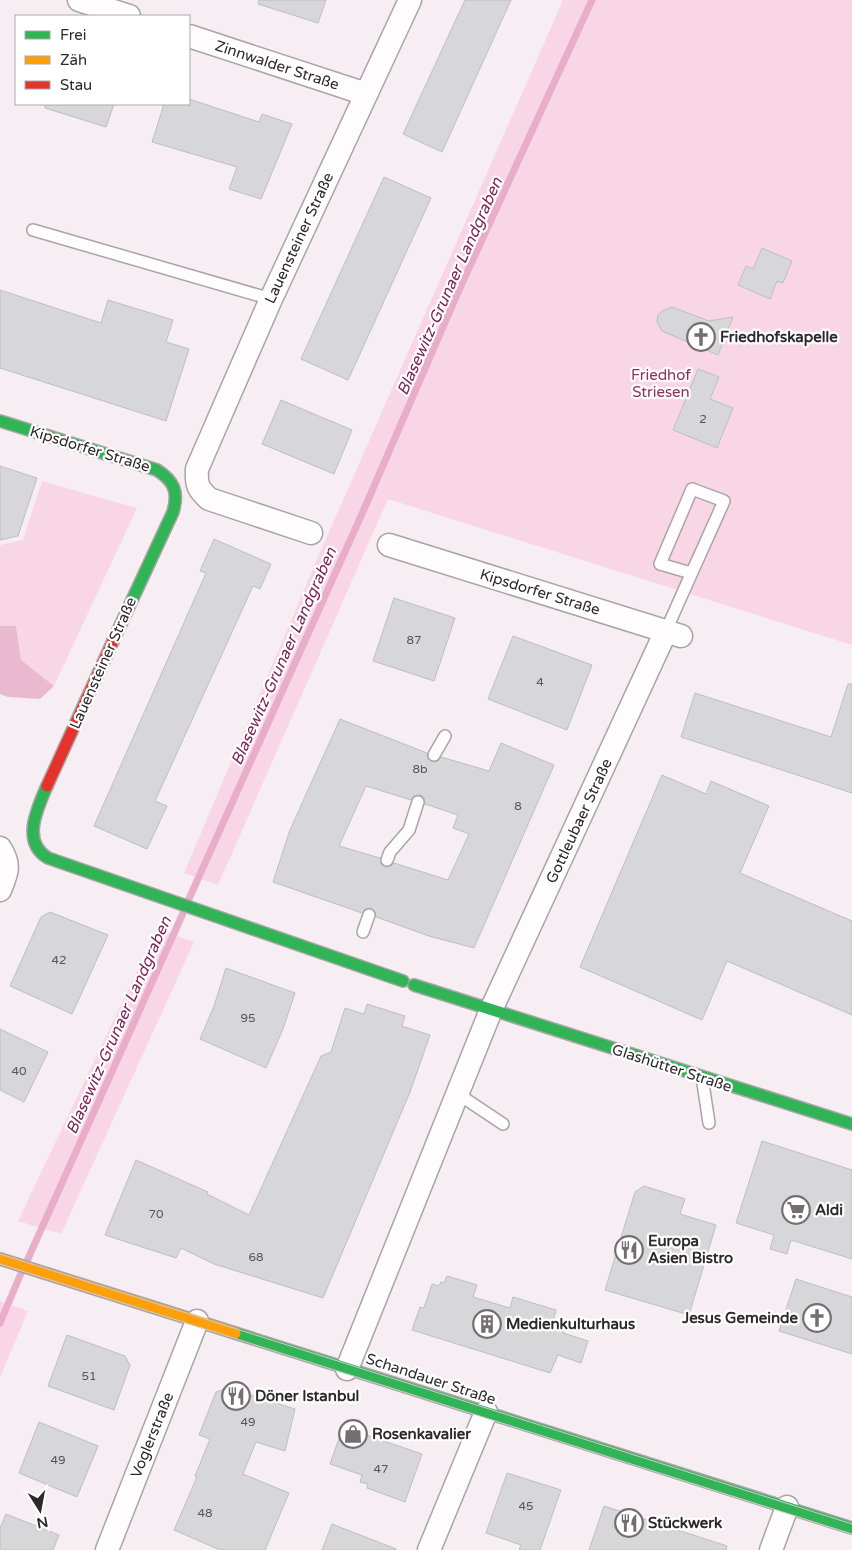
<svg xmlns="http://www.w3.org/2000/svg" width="852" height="1550" font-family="'Varela Round',sans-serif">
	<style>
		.green { fill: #f9d6e6 }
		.forest { fill: #e9b9d0 }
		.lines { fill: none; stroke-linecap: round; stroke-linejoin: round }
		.stream { stroke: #e8adc9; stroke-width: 7 }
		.building { fill: #d7d7da; stroke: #bebec0; fill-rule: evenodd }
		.lane-casing { stroke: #aaa4a7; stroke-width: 14 }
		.street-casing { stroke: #aaa4a7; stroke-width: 25 }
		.fast-casing { stroke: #aaa4a7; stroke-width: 14 }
		.slow-casing { stroke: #aaa4a7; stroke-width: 14 }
		.jam-casing { stroke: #aaa4a7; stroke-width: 14 }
		.lane { stroke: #fefcfd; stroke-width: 11 }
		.street { stroke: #fefcfd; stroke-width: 22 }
		.fast { stroke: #30b455; stroke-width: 11 }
		.slow { stroke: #ff9f0a; stroke-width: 11 }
		.jam { stroke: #e5322d; stroke-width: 11 }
		.tram { stroke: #cfcccd; stroke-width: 1 }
		.labels { text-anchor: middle; stroke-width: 4.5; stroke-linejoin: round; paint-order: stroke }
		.number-label { font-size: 12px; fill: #585457 }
		.street-label { font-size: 15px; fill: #2e282b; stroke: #fff }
		.poi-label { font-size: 15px; font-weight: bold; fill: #2e282b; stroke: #fff; text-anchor: start }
		.park-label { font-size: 15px; fill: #8d2f63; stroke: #fff }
		.water-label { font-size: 16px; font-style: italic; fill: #7c1f55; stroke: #fff }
	</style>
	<rect width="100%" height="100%" fill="#f6eef2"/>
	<g class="green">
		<path d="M563,0h289v645l-464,-146 -170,386 -34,-12 134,-316z"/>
		<path d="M42,481l95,27 -83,178 -33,-26 -5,-34h-16v-81l23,-5z"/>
		<path d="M157,929l37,13 -133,292 -43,-13z"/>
		<path d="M0,1301l28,10 -28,66z"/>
	</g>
	<path class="forest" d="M0,626h16l5,34 33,26 -14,13 -32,-2 -8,-3z"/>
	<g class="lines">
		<g class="stream">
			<path d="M188,901l177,-394 94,-217 133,-290"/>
			<path d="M27,1261l157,-350"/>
			<path d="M0,1323l22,-52"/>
		</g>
	</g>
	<g class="building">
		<path d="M259,0h67l-8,23 -60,-19z"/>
		<path d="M465,0h46l-69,152 -39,-18z"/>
		<path d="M189,99l70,23 3,-8 30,10 -31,75 -32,-10 8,-22 -85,-25 12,-38h25z"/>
		<path d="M45,104h69l-8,23 -61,-19z"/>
		<path d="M384,177l47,21 -83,182 -47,-21z"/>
		<path d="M762,248l30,13 -9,22 -6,-2 -7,18 -32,-14 8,-19 7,3z"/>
		<path d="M0,290l101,33 7,-23 65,20 -7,22 23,7 -23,72 -166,-53z"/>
		<path d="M672,307l37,14 24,-4 -15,38 -56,-24 -5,-9 1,-7 4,-4z"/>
		<path d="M698,369l21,8 -9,22 23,9 -16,40 -44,-18z"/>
		<path d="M281,400l71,30 -18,44 -72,-30z"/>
		<path d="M0,466l37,12 -19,58 -18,4z"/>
		<path d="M214,539l57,25 -11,25 -7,-3 -98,215 12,5 -20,43 -53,-23 112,-253 -6,-2z"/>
		<path d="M394,598l61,20 -21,63 -61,-20z"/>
		<path d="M513,636l79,29 -25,65 -79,-31z"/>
		<path d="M848,684h4v109l-171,-56 14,-44 136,44z"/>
		<path d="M340,719l87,34 1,6 6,3 4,-1 3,-4 48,14 12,-28 53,22 -80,183 -45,-12 -53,-19 -1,-6 -4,-3 -6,1 -3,4 -89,-31 17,-52zM366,786l45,14 2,-4 7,-1 4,2 1,7 33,11 -5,13 16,6 -21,46 -54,-17 -3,3 -6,1 -4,-3 -1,-6 -41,-12z"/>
		<path d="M662,775l44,19 5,-13 58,25 -29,67 112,48v94l-125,-54 -25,59 -122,-53z"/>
		<path d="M50,912l58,23 -36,79 -62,-28 31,-69z"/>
		<path d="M226,968l69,25 -12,36 -17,39 -66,-29 14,-33z"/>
		<path d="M367,1004l38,12 -3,10 28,9 -20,57 -87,206 -109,-34 -33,-16 -5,10 -71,-23 31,-75 72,32 -1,2 42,21 72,-159 10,-4 14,-44 19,6z"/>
		<path d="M0,1029l48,23 -24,50 -24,-12z"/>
		<path d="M762,1141l90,29v89l-61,-19 -4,14 -17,-5 4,-14 -38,-12z"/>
		<path d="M644,1186l41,13 -5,15 36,11 -27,90 -84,-25 30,-98z"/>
		<path d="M447,1276l30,9 -4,12 37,11 3,-11 43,13 -3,12 12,4 -2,7 25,8 -7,22 -23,-8 -8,18 -138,-43 8,-23 4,1 8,-24 7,2 2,-4 3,1z"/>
		<path d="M796,1279l56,18v57l-73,-23z"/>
		<path d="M67,1335l58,21 5,9 -16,45 -66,-24z"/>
		<path d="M228,1388l67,21 -10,42 -29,-9 -13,32 46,19 -24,57h-45l-46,-20 23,-53 -2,-1 15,-37 -11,-4 17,-43z"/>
		<path d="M39,1422l59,24 -21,51 -58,-24z"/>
		<path d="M343,1427l79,27 -17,48 -38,-14 1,-4 -8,-2 2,-7 -32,-11z"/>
		<path d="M507,1473l54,17 -21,60h-21l2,-5 -35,-12z"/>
		<path d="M604,1506l123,40 -1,4h-137z"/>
		<path d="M6,1514l53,21 -6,15h-53v-22z"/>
		<path d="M332,1524l64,25 -1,1h-73z"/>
	</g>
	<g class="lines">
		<defs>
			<g id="lane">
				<path d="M33,230l238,69"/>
				<path d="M666,631c19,-44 39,-87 58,-130l-32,-12 -32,75 31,9"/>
				<path d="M434,755l11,-19"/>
				<path d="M387,860l3,-8 19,-22 9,-28"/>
				<path d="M363,932l6,-17"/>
				<path d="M702,1077l7,46"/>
				<path d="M458,1094l45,30"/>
			</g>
			<g id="street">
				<path d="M79,0l50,16"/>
				<path d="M189,36l177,58"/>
				<path d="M311,533l-102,-34c-11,-10 -13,-14 -12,-30l74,-170 139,-299"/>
				<path d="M389,545l292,91"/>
				<path d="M0,848c11,17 7,25 0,42"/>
				<path d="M347,1369l144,-359 175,-379"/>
				<path d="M107,1550l90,-229"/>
				<path d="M429,1550l57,-138"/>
				<path d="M771,1550l16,-43"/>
			</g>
			<g id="fast">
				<path d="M0,421l157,49c17,11 22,22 16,42l-60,129"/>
				<path d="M47,786c-10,23 -26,56 1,72l355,123"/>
				<path d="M414,985l438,139"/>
				<path d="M235,1333l617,195"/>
			</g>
			<path id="slow" d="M0,1259l235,74"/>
			<path id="jam" d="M47,786l66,-145"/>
		</defs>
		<use href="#lane" class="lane-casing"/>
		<use href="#street" class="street-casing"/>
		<use href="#fast" class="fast-casing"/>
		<use href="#slow" class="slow-casing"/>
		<use href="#jam" class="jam-casing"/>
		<use href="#lane" class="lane"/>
		<use href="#street" class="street"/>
		<use href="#fast" class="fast"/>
		<use href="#slow" class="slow"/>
		<use href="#jam" class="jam"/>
		<g class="tram">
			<path d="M0,1254l852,270"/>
			<path d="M0,1264l852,270"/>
		</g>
	</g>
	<defs>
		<symbol id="church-ring" viewBox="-11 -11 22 22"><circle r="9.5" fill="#fff" stroke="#746d71" stroke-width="1.5"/><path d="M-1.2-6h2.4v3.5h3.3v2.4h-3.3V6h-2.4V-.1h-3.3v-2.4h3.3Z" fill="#746d71"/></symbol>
		<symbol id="supermarket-ring" viewBox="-11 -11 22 22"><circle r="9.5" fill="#fff" stroke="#746d71" stroke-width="1.5"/><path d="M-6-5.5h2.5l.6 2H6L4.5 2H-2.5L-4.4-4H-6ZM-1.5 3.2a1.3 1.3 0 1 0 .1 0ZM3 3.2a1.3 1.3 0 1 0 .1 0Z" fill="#746d71"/></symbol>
		<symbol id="restaurant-ring" viewBox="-11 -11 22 22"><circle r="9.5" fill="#fff" stroke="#746d71" stroke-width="1.5"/><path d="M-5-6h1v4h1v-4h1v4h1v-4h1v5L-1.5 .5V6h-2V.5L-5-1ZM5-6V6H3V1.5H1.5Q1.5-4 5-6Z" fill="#746d71"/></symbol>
		<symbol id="building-ring" viewBox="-11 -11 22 22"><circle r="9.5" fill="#fff" stroke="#746d71" stroke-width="1.5"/><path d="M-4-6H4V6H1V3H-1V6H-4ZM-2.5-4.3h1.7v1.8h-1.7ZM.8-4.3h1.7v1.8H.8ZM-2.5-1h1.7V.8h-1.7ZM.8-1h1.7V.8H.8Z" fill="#746d71"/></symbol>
		<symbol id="shop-ring" viewBox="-11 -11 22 22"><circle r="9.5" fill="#fff" stroke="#746d71" stroke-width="1.5"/><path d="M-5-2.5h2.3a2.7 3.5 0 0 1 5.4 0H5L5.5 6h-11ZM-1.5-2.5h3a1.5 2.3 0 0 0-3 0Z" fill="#746d71"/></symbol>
	</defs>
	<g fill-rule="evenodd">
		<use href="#church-ring" x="685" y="321" width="32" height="32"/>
		<use href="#supermarket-ring" x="780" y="1194" width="32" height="32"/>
		<use href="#restaurant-ring" x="613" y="1234" width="32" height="32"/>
		<use href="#church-ring" x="801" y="1302" width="32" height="32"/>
		<use href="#building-ring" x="471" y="1308" width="32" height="32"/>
		<use href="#restaurant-ring" x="220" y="1380" width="32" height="32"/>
		<use href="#shop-ring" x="337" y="1418" width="32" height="32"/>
		<use href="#restaurant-ring" x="613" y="1507" width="32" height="32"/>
	</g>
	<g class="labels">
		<g class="number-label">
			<text x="703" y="423">2</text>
			<text x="414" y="644">87</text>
			<text x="540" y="686">4</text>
			<text x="420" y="773">8b</text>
			<text x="518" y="810">8</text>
			<text x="59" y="964">42</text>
			<text x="248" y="1022">95</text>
			<text x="19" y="1075">40</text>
			<text x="156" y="1218">70</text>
			<text x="256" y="1261">68</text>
			<text x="89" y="1380">51</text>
			<text x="248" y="1426">49</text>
			<text x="58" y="1464">49</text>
			<text x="381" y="1473">47</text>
			<text x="526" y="1510">45</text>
			<text x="205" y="1517">48</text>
		</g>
		<g class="street-label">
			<text transform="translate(277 65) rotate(18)" y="5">Zinnwalder Straße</text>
			<text transform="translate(299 238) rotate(-65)" y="5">Lauensteiner Straße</text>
			<text transform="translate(90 449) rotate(17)" y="5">Kipsdorfer Straße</text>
			<text transform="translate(540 592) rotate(17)" y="5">Kipsdorfer Straße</text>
			<text transform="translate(103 663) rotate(-66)" y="5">Lauensteiner Straße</text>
			<text transform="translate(579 821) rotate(-65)" y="5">Gottleubaer Straße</text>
			<text transform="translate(672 1068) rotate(18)" y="5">Glashütter Straße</text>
			<text transform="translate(431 1379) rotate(18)" y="5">Schandauer Straße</text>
			<text transform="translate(152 1435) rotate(-68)" y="5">Voglerstraße</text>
		</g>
		<g class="poi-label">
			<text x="720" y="342">Friedhofskapelle</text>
			<text x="815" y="1215">Aldi</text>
			<text x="648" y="1246">Europa<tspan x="648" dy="17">Asien Bistro</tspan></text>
			<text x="798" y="1323" text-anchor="end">Jesus Gemeinde</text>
			<text x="506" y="1329">Medienkulturhaus</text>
			<text x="255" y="1401">Döner Istanbul</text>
			<text x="372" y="1439">Rosenkavalier</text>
			<text x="648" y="1528">Stückwerk</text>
		</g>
		<g class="park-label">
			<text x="661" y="380">Friedhof<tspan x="661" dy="17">Striesen</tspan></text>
		</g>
		<g class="water-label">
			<text transform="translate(449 286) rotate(-66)" y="6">Blasewitz‐Grunaer Landgraben</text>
			<text transform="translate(283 656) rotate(-66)" y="6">Blasewitz‐Grunaer Landgraben</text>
			<text transform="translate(118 1025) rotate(-66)" y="6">Blasewitz‐Grunaer Landgraben</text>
		</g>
	</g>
	<rect x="15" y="15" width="175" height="90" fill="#ffffff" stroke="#aba9aa"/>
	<rect x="25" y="31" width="25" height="8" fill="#30b455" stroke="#aba9aa"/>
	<text x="60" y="40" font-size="15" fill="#2e282b">Frei</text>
	<rect x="25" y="56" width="25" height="8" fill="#ff9f0a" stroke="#aba9aa"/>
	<text x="60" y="65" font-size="15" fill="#2e282b">Zäh</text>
	<rect x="25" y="81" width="25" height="8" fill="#e5322d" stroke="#aba9aa"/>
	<text x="60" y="90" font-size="15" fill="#2e282b">Stau</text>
	<g transform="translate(40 1510) rotate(169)" stroke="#ffffff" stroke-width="4" paint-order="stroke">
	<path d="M0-4L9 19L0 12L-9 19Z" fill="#2e282b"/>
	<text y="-8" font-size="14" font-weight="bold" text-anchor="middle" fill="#2e282b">N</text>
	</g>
</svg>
